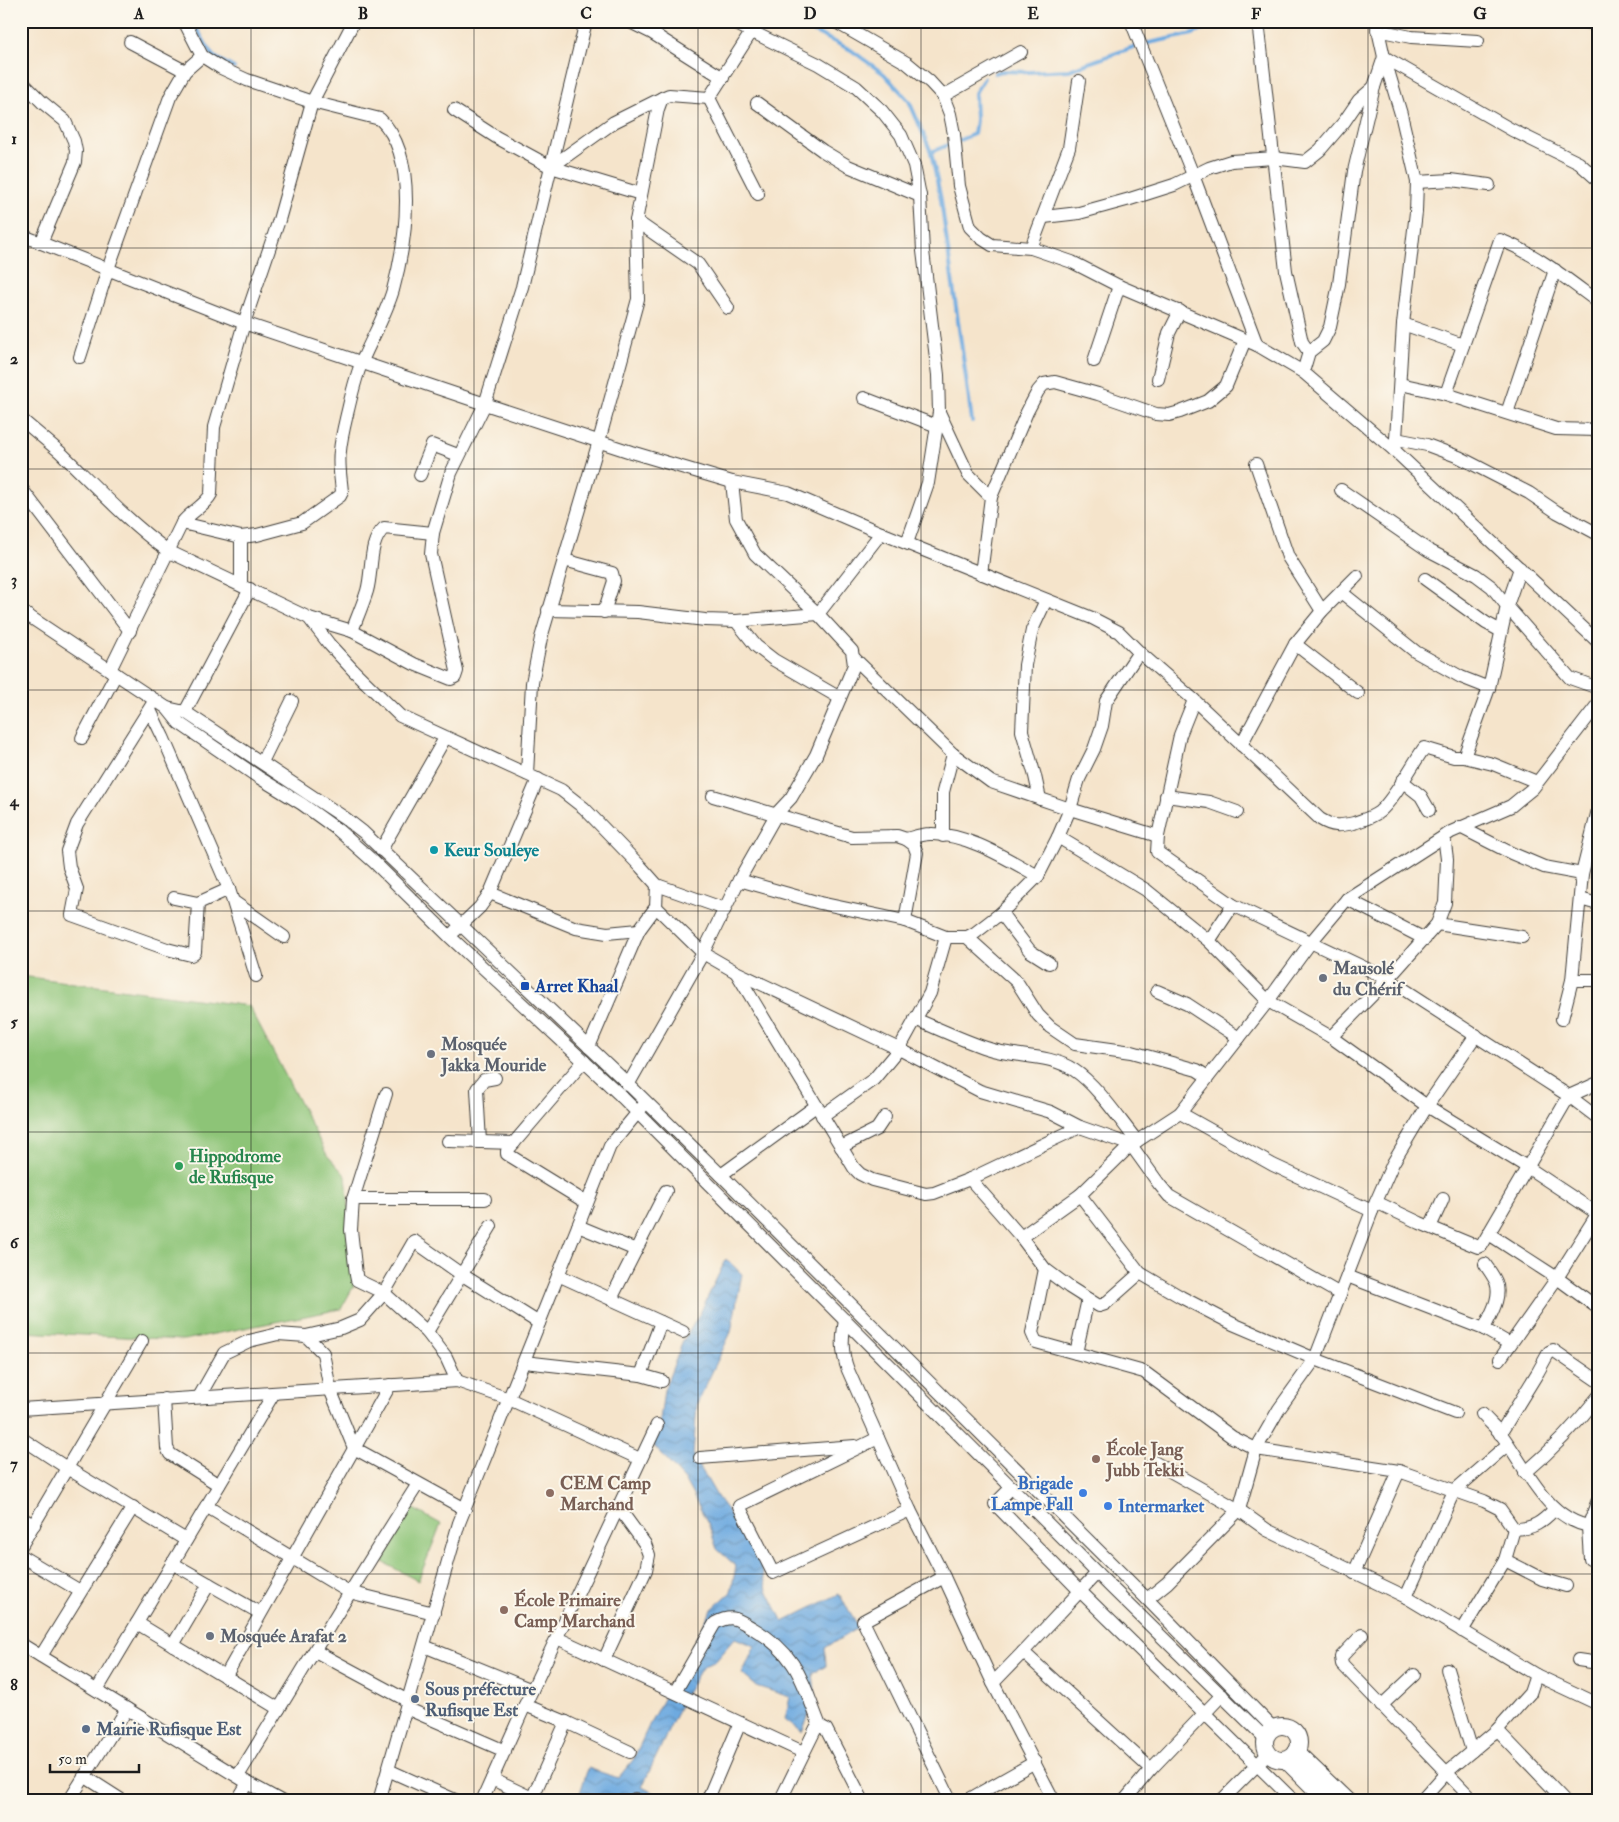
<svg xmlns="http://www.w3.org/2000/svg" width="1619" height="1822" font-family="'IM FELL Double Pica',serif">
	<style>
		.green { fill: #8dc477; stroke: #54704a }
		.cemetery { fill: url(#cemetery-stones); stroke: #54704a }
		.water { fill: url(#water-waves); stroke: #45637e }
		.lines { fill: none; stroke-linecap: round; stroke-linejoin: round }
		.stream { stroke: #6eaae0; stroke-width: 4 }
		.minor-casing { stroke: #3d3a36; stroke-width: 14 }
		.major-casing { stroke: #3d3a36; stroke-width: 18 }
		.minor { stroke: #fff; stroke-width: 12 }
		.major { stroke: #fff; stroke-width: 16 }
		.grid { fill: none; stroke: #1c1c1c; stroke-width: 1; stroke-opacity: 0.55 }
		.culture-dot { fill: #0f9aa8; stroke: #fbf7ec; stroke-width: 2 }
		.worship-dot { fill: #6b7280; stroke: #fbf7ec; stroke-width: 2 }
		.transit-dot { fill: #1a4fb4; stroke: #fbf7ec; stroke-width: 2 }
		.leisure-dot { fill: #2e9e5b; stroke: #fbf7ec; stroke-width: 2 }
		.education-dot { fill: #8d6e63; stroke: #fbf7ec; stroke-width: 2 }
		.shop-dot { fill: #3f7fe0; stroke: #fbf7ec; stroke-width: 2 }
		.service-dot { fill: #5c6f8a; stroke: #fbf7ec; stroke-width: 2 }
		.labels { text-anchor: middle; stroke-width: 4; stroke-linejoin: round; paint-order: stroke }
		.culture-label { font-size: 18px; font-weight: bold; fill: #0d838f; stroke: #fbf7ec; text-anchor: start }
		.worship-label { font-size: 18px; font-weight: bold; fill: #5b616d; stroke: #fbf7ec; text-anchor: start }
		.transit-label { font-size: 18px; font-weight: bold; fill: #164399; stroke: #fbf7ec; text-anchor: start }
		.leisure-label { font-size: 18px; font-weight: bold; fill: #27864d; stroke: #fbf7ec; text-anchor: start }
		.education-label { font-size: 18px; font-weight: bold; fill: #785e54; stroke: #fbf7ec; text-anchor: start }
		.shop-label { font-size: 18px; font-weight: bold; fill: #366cbe; stroke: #fbf7ec; text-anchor: end }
		.service-label { font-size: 18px; font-weight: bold; fill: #4e5e75; stroke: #fbf7ec; text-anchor: start }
		.neatline { fill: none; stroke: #1c1c1c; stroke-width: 2 }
		.grid-label { font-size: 16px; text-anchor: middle; font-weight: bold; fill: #1c1c1c }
	</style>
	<defs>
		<pattern id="cemetery-stones" width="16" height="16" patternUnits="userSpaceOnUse" patternTransform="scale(1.25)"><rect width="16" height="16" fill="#8dc477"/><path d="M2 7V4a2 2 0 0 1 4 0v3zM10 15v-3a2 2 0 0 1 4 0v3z" fill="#79a866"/></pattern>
		<pattern id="water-waves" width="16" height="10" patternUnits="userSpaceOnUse" patternTransform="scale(1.25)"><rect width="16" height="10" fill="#6eaae0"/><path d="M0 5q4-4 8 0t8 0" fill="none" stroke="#5a8ab5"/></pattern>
	</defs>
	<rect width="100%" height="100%" fill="#fbf7ec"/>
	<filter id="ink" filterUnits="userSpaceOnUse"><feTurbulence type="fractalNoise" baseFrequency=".02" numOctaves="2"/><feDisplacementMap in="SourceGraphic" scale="10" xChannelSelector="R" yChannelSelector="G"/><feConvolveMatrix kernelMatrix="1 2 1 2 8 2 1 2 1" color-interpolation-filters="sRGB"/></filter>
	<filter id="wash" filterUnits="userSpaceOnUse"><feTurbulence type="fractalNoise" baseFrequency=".0096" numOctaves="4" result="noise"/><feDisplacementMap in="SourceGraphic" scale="20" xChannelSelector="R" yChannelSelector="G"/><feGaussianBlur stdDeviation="1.12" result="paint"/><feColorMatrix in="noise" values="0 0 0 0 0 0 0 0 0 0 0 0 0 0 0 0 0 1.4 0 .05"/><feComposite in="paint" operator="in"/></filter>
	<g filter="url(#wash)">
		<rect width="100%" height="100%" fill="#f5e4cb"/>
		<g class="green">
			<path d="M21,976l228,30 78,149 19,21 10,106 -15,27 -157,31 -163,-8z"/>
			<path d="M408,1506l33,18 -23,57 -39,-21z"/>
		</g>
		<path class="cemetery" d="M1561,21h37v11z"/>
		<path class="water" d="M726,1259l16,15 -11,58 -34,72 -4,51 25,43 39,52 10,40 16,32 56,-28 20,33 -34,21 1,18 -13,8 3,24 -14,34 -17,-13 5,-22 -34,-11 -14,-12 13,-28 -20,-8 -21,24 -11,4 -18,29 -43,92 28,14h-87l-4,-5 9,-28 30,10 15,-18 19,-41 60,-110 19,-17 5,-26 -19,-17 -9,-26 -24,-44 -31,-34 6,-17 5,-38 19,-49 16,-26z"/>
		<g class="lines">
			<g class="stream">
				<path d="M192,21l21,35 21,12"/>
				<path d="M792,21l59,29 33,24 25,27 22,51 10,48 31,221"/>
				<path d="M995,73l7,-2 27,1 40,-2 70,-25 54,-11 19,-9 3,-4"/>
				<path d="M931,152l43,-18 2,-14 -1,-27 9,-15"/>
			</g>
		</g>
	</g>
	<g filter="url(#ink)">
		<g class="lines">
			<defs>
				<g id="minor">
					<path d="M628,21l24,12 71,45"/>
					<path d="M730,21l88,43 38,23 26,24 19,24 13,30 6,31 3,55 15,124 1,37 -11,71 -21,60"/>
					<path d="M834,21l73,42 23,19 13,14 7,18 4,20 5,52 11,41 11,11 11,7 39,3 41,14 47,24 138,59 46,27 91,78 204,192"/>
					<path d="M1131,21l62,154 64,170"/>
					<path d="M1258,21l28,250 16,71 7,10"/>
					<path d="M1376,21l8,36 17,57 16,68 -1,30 -13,112 -7,115 -2,11"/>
					<path d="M1377,30l34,7 67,4"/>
					<path d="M130,42l55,29"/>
					<path d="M21,81l21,21 23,19 9,20 2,10 -1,11 -34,81"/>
					<path d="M943,96l78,-44"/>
					<path d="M709,98l49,96"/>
					<path d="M757,103l66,48 25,15 72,30"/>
					<path d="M454,110l42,27 55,30 90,27"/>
					<path d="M551,167l63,-45 48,-24"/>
					<path d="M1417,182l34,-2 38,5"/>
					<path d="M1044,217l35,-4 51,-14 44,-14 35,-17 22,-7 43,-3 31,4 15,-12 24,-28 15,-22 15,-13"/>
					<path d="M636,221l62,43 30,44"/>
					<path d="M21,235l223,88 241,81 146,48 101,30 56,11 93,40 211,85 27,14 20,20 55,48 126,119c13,8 19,7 34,4 8,-3 17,-5 25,-11 14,-11 33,-47 45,-64l30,9h10l29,7 44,18"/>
					<path d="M1031,248l38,-100 10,-67"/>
					<path d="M1403,324l60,21"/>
					<path d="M80,357l28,-88 62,-172 15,-26 17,-15"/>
					<path d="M1094,361l25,-75"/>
					<path d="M1303,372l6,-20 14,-11 7,-14 9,-43 15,-113 20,-84 10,-30 128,73 67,33 19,17"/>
					<path d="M1158,379l11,-46 11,-22"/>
					<path d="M1400,384l46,10 110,35 42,1"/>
					<path d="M1446,394l54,-154c35,13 68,40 98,62"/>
					<path d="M864,398l73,28"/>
					<path d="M939,412l29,62 23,23 -10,77"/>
					<path d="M1507,413l48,-143"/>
					<path d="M21,419c13,11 26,22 39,33 35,34 68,70 108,99l141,67 20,26 24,26 47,46 161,74 23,18 57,59 16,18 68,24"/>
					<path d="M1396,439l31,6 32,12 70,36 28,19 41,22"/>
					<path d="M1256,464l32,93 34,54"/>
					<path d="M420,475l12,-30 26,10"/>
					<path d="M21,488l109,143"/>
					<path d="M1341,490l87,60 48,25 16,12 15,19 63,72 28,10"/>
					<path d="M991,497l36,-85 11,-21 6,-7 11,-2 43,12 58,20 13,1 11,-3 28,-11 18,-15 19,-46"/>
					<path d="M182,523l59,14 16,-2 45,-12 38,-27 2,-4c-1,-13 -4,-28 -2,-41 1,-13 5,-28 8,-41 4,-17 8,-35 15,-51 10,-23 23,-45 30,-69 13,-47 26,-134 -13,-171l-68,-17 -65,-22 -26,-12 -19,-12 -18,-35"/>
					<path d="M241,537v48"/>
					<path d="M564,560l48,13 2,8 -10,31"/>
					<path d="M1425,579l61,44 15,8"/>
					<path d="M1341,592l75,60 45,25 28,11"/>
					<path d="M548,610l90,2 67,8 31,1 82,-7 63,-81"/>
					<path d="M21,611l146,97 12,15 79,54 44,27 36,26 36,32 75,74 169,157 494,495 153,150"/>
					<path d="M309,618l43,13c5,-13 11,-27 15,-40 6,-21 1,-48 17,-63l49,5"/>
					<path d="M736,621l20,25 18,14 66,38"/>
					<path d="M352,631l62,33 37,15 4,-2 2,-6 -26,-117 2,-21 18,-60 34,-69 37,-117 64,-266"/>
					<path d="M1295,644l63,49"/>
					<path d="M854,658l99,96 38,28 79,27 88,27"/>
					<path d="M110,670l72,-147c8,-11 23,-17 29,-29l3,-67 30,-104 35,-103 33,-118 42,-81"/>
					<path d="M155,700l-78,124 -10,27 2,16 8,22 -5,26 95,34 24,6 4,-3 3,-49 31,-14"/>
					<path d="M1194,700l-14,35 -22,101 -1,16 76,53 155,74 181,117 29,22"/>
					<path d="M167,708l18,4 160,106 18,14 261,248 97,95 426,424 126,129"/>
					<path d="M150,710l13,27 66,152 27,87"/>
					<path d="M185,712l65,-123"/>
					<path d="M82,738l34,-64"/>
					<path d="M1241,745l54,-101 27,-33 35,-35"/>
					<path d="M1464,757l25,-69 18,-82 13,-38"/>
					<path d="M262,762l30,-61"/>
					<path d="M527,774l5,-91 9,-45 58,-197 39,-142 -2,-78 22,-112 4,-11 7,-3 40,3 43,-67 5,-10"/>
					<path d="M1402,781l19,15 8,14"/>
					<path d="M713,796l139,41 45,-1 9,3 8,6 3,8 -12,68"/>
					<path d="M1166,796l43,6 28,10"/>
					<path d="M1040,799l-5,-23 -13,-45 3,-66 7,-35 14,-30"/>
					<path d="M1460,827l51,26 33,14 38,7"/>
					<path d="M943,836v-44l10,-38"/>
					<path d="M1058,837l88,53 63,51 59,60 63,36 96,69 100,61 71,47"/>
					<path d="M906,839c8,-2 16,-5 24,-5 37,-1 77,25 108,42"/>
					<path d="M381,850l64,-112"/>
					<path d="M739,880l81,23 85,18 41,16h21l8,-4 26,-20 37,-37 20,-39 12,-28 9,-30 15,-30 8,-23 4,-25 33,-49"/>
					<path d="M490,893l86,35 31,5 32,-3"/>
					<path d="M174,898l24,5"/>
					<path d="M1347,899l78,40"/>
					<path d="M1580,899l18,5"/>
					<path d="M234,902l50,35"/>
					<path d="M656,907l47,46 33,19 163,77 81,42 71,21 29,15 51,18 28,39 10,12 171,98"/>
					<path d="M1001,913l29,38 19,12"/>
					<path d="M1437,924l85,13"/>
					<path d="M455,931l25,-24 10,-14 48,-114"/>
					<path d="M967,937l50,45 21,33 12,12 25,17 57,8 65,18 11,7"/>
					<path d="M1209,941l24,-36"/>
					<path d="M736,972l118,196 6,6 12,6 54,14 8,-1 36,-14 110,-52"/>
					<path d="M1572,980h26"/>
					<path d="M1157,991l30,13 52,34"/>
					<path d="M915,1019c24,10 47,21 71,29 29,10 62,5 88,22 23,15 45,49 63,71"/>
					<path d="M1562,1019l10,-39 10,-106 16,-64"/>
					<path d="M1331,1037l57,-58 49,-55 8,-21 2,-44 -3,-23"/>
					<path d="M589,1047l50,-117 17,-23 1,-22"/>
					<path d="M584,1061l-77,90v3l80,49"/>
					<path d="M628,1085l75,-132 36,-73 38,-67 14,-15 25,-43 38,-90 -2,-14 -34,-37 -63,-60 -19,-35 -4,-37"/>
					<path d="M386,1094l-33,105 -2,31 5,45 1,5 27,13 43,39 19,25 11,24"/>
					<path d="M1180,1113l93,52 99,46"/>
					<path d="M822,1116l52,-37 25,-30 31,-56 16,-56"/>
					<path d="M448,1141l66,2"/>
					<path d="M480,1142l-3,-53 7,-9 11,-2"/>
					<path d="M841,1147l36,-18 8,-12"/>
					<path d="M721,1175l95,-69"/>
					<path d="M970,1179l51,58 24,32 24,18 30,19 6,-2 35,-31"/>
					<path d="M1080,1195l60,78 41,24 52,27 82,35 140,54"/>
					<path d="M353,1199h132"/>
					<path d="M1376,1202l44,21 53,22 5,2 4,-2 87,-149 29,-13"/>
					<path d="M578,1226l58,24"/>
					<path d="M1430,1227l13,-28"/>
					<path d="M1489,1234l68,44 41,30"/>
					<path d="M1021,1237l59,-42 51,-50 49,-32 88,-112 43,-59 36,-43 104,-67 60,-26 22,-18 65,-84"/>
					<path d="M1045,1269l-13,64 4,9 108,30 88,65 24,12 143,22 85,30 16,8 14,20"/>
					<path d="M558,1275l125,57"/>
					<path d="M1347,1276l137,53 26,15"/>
					<path d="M611,1299l55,-108"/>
					<path d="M845,1320c-3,18 -4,32 3,50l62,140 34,67 49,106 61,118"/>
					<path d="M1484,1329c6,-14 18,-31 12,-47 -3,-7 -8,-13 -11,-18"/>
					<path d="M427,1332l64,-106"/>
					<path d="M306,1336l17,17 7,36 24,59 111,61"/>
					<path d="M1076,1353l12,-54"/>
					<path d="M1500,1359l57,-81 41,-65"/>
					<path d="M524,1362l117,13 21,6"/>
					<path d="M641,1375l20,-53"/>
					<path d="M199,1397l25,-44 25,-12 29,-7 28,2 35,-8 19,-8 24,-27 30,-52 47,33 78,49"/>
					<path d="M164,1399l3,49 3,6 49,31"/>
					<path d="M21,1409l436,-28 52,18 131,60"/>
					<path d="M1482,1414c6,7 13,13 19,20 26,34 47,91 97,93"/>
					<path d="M1500,1434l38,-62 11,-20 4,-2 45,31"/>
					<path d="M21,1438l46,30 119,72"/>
					<path d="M878,1438l-139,68 34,67 137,-63"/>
					<path d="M700,1458l155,-12"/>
					<path d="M1154,1462l85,48 28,20 139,67 130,78 -6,18 -33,37 -50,42 -26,29"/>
					<path d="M1525,1473c27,-23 51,-48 73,-76"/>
					<path d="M1012,1487l-17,17 85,87 214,210"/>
					<path d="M206,1506l143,86 85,21"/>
					<path d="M21,1518l13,7"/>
					<path d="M21,1546l121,-205"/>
					<path d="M21,1556l59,35"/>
					<path d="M1590,1559l-2,-32 10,-27"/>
					<path d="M1505,1560l37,19 24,7"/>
					<path d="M172,1563l88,50"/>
					<path d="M1354,1573l45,-102"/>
					<path d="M944,1577l-81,44 88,180"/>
					<path d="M1406,1597l48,-106 53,-46"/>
					<path d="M1147,1599l20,-16 72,-73 17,-61 23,-40 36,-50 57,-148 21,-48 34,-57 49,-71"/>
					<path d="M137,1623l142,86"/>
					<path d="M1462,1631l43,-71 9,-31c20,0 28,-7 41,-20"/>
					<path d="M1362,1635l-21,22 1,7 132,137"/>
					<path d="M557,1638l246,114"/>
					<path d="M21,1644l227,139 33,18"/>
					<path d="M173,1645l36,-61"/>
					<path d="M424,1646l108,44"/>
					<path d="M315,1651l93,50"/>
					<path d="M1023,1652l128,117"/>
					<path d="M41,1656l92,-149"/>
					<path d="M604,1660l42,-90 3,-15 -4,-11 -27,-37"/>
					<path d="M1578,1660l20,3"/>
					<path d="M1447,1669l25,82"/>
					<path d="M1536,1675l62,29"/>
					<path d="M225,1677l165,-292"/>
					<path d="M993,1683l30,-31 74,-79"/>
					<path d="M97,1690l177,-297"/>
					<path d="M675,1692l40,-69c18,-9 22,-4 39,6 44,26 48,52 66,97"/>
					<path d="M525,1705l41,17 64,30"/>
					<path d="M1381,1706l33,-31"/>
					<path d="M406,1708l99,43"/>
					<path d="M1497,1730l68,71"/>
					<path d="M388,1770l69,31"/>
					<path d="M84,1776l39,25"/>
					<path d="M238,1776c60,-97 118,-196 180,-292"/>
					<path d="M492,1779l40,19"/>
					<path d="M635,1799l5,2"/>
					<path d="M21,1800l2,1"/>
					<path d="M69,1801l58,-92"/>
					<path d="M237,1801l11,-18"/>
					<path d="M379,1801l80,-278 151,-377 33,-40"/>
					<path d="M482,1801l43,-96 132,-280"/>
					<path d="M531,1801l35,-79"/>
					<path d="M707,1801l33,-78"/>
					<path d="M780,1801l36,-73 4,-2 6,3 37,72"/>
					<path d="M966,1801l69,-39"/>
					<path d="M1124,1801l27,-32 71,-74"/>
					<path d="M1221,1801l47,-47"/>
				</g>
				<g id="major">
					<circle cx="1282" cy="1743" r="17"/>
					<path d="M1296,1752l51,49"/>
					<path d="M1286,1760l41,41"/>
				</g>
			</defs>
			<use href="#minor" class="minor-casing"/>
			<use href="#major" class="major-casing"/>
			<use href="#minor" class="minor"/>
			<use href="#major" class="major"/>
		</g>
	</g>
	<path class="grid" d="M251,21v1780M474,21v1780M698,21v1780M921,21v1780M1145,21v1780M1368,21v1780M21,248h1577M21,469h1577M21,690h1577M21,911h1577M21,1132h1577M21,1353h1577M21,1574h1577"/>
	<circle class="culture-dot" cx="434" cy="850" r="5"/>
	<g class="worship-dot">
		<circle cx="1323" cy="978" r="5"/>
		<circle cx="431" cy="1054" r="5"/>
		<circle cx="210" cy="1636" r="5"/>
	</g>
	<rect class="transit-dot" x="520" y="981" width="10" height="10" rx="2.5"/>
	<circle class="leisure-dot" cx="179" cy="1166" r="5"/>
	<g class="education-dot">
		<circle cx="1096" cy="1459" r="5"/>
		<circle cx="550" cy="1493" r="5"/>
		<circle cx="504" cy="1610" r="5"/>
	</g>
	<g class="shop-dot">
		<circle cx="1083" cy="1493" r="5"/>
		<circle cx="1108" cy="1506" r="5"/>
	</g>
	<g class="service-dot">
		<circle cx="415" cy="1699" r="5"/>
		<circle cx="86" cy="1729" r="5"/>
	</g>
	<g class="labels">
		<g class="culture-label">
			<text x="444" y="856">Keur Souleye</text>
		</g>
		<g class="worship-label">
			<text x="1333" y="974">Mausolé<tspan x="1333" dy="21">du Chérif</tspan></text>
			<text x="441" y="1050">Mosquée<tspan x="441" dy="21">Jakka Mouride</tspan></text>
			<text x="220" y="1642">Mosquée Arafat 2</text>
		</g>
		<g class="transit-label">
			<text x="535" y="992">Arret Khaal</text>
		</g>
		<g class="leisure-label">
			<text x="189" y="1162">Hippodrome<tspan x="189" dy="21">de Rufisque</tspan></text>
		</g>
		<g class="education-label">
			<text x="1106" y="1455">École Jang<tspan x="1106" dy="21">Jubb Tekki</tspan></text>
			<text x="560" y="1489">CEM Camp<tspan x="560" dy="21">Marchand</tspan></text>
			<text x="514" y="1606">École Primaire<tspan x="514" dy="21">Camp Marchand</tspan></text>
		</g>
		<g class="shop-label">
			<text x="1073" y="1489">Brigade<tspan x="1073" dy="21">Lampe Fall</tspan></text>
			<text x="1118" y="1512" text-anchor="start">Intermarket</text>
		</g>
		<g class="service-label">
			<text x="425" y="1695">Sous préfecture<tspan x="425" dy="21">Rufisque Est</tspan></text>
			<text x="96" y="1735">Mairie Rufisque Est</text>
		</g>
	</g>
	<rect width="1619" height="1822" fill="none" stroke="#fbf7ec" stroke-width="55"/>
	<path d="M50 1764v8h89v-8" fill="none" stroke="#1c1c1c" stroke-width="2.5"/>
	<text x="58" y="1764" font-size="15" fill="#1c1c1c" stroke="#fbf7ec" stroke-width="4" paint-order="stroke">50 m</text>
	<rect x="28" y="28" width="1564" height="1766" class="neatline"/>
	<g class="grid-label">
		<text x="139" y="19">A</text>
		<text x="363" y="19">B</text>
		<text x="586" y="19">C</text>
		<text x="810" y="19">D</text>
		<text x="1033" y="19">E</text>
		<text x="1256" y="19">F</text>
		<text x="1480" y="19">G</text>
		<text x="14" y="144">1</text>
		<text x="14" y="364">2</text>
		<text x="14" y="585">3</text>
		<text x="14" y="806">4</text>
		<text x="14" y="1027">5</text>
		<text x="14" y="1248">6</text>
		<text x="14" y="1469">7</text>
		<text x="14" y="1690">8</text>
	</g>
</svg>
